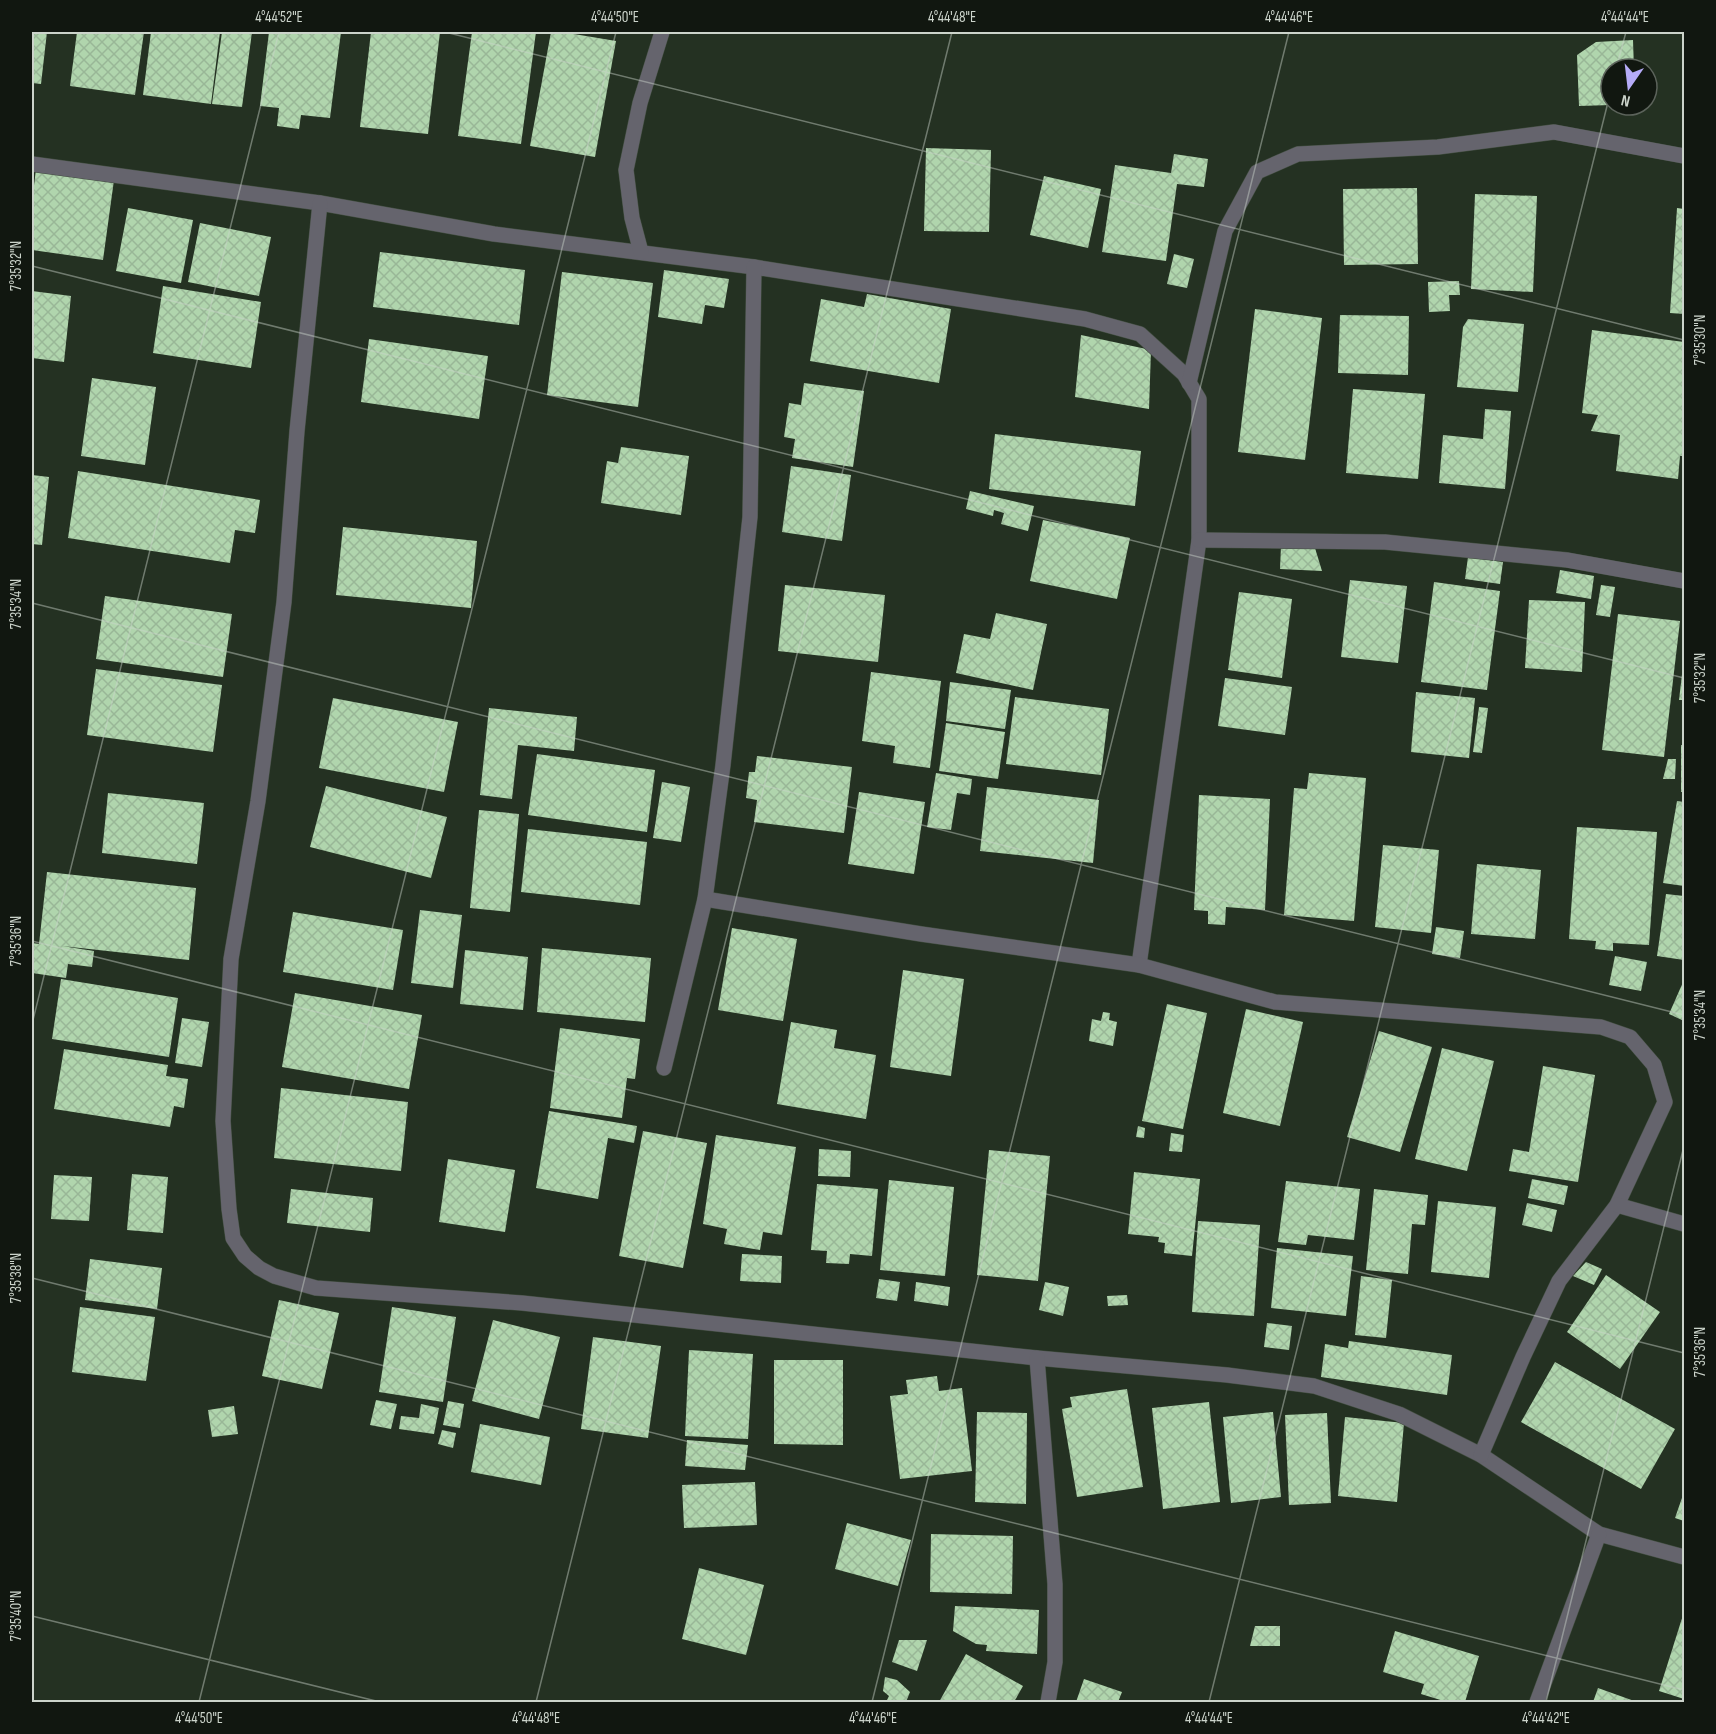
<svg xmlns="http://www.w3.org/2000/svg" width="1716" height="1734" font-family="'Sofia Sans Condensed',sans-serif">
	<style>
		.building { fill: url(#building-cross-hatch) }
		.lines { fill: none; stroke-linecap: round; stroke-linejoin: round }
		.minor-casing { stroke: #424e40; stroke-width: 16 }
		.minor { stroke: #65646d; stroke-width: 15 }
		.ticks { fill: none; stroke: #ccd4cb; stroke-width: 1.5; stroke-opacity: 0.45 }
		.neatline { fill: none; stroke: #ccd4cb; stroke-width: 2 }
		.ticks-label { font-size: 15px; text-anchor: middle; fill: #ccd4cb }
	</style>
	<defs>
		<pattern id="building-cross-hatch" width="8" height="8" patternUnits="userSpaceOnUse" patternTransform="scale(1.5)"><rect width="8" height="8" fill="#b0d5ad"/><path d="M0 0l8 8M0 8l8-8" fill="none" stroke="#99b797"/></pattern>
	</defs>
	<rect width="100%" height="100%" fill="#243122"/>
	<g class="building">
		<path d="M32,32h15l-6,52 -9,-1z"/>
		<path d="M77,32h67l-9,63 -65,-9z"/>
		<path d="M151,32h69l-9,72 -68,-9z"/>
		<path d="M222,32h30l-10,75 -30,-3z"/>
		<path d="M269,32h72l-11,86 -29,-3 -2,14 -22,-3 2,-18 -19,-2z"/>
		<path d="M371,32h69l-12,102 -68,-7z"/>
		<path d="M472,32h64l-15,112 -63,-8z"/>
		<path d="M551,32h11l54,9 -21,116 -65,-11z"/>
		<path d="M1633,40l1,29h-23v36l-32,1 -2,-51 19,-13z"/>
		<path d="M926,148l65,2 -2,82 -65,-1z"/>
		<path d="M1174,154l34,5 -4,28 -27,-3 -11,77 -64,-9 13,-87 56,8z"/>
		<path d="M36,169l78,11 -11,80 -71,-10v-48z"/>
		<path d="M1044,176l57,13 -13,59 -58,-13z"/>
		<path d="M1417,188l1,76 -74,1 -1,-76z"/>
		<path d="M1475,194l62,2 -4,96 -62,-3z"/>
		<path d="M128,208l65,12 -12,63 -65,-12z"/>
		<path d="M1677,208l7,1v105l-14,-1z"/>
		<path d="M200,223l71,14 -12,59 -71,-14z"/>
		<path d="M380,252l145,18 -6,55 -146,-18z"/>
		<path d="M1174,254l20,5 -7,29 -20,-4z"/>
		<path d="M664,270l65,9 -5,29 -19,-3 -3,19 -44,-7z"/>
		<path d="M562,272l91,11 -15,124 -91,-12z"/>
		<path d="M1459,281l1,14h-11l1,16 -21,1 -1,-30z"/>
		<path d="M163,286l98,16 -10,66 -98,-15z"/>
		<path d="M32,291l39,5 -7,66 -32,-4z"/>
		<path d="M867,294l84,15 -12,74 -129,-22 11,-62 43,8z"/>
		<path d="M1255,309l67,9 -17,142 -67,-8z"/>
		<path d="M1340,315l69,1 -1,59 -70,-2z"/>
		<path d="M1468,319l56,5 -6,68 -61,-5 6,-60z"/>
		<path d="M1592,330l92,12v114h-4l-2,23 -62,-8 4,-36 -29,-4 7,-16 -16,-2z"/>
		<path d="M1081,335l70,15 -2,59 -74,-12z"/>
		<path d="M369,339l119,17 -9,63 -118,-17z"/>
		<path d="M92,378l64,9 -11,78 -64,-9z"/>
		<path d="M804,383l60,8 -11,76 -61,-9 3,-19 -11,-2 5,-34 12,2z"/>
		<path d="M1353,389l72,5 -7,85 -72,-6z"/>
		<path d="M1485,409l26,2 -6,78 -66,-6 4,-48 40,4z"/>
		<path d="M995,434l146,17 -6,55 -146,-17z"/>
		<path d="M621,447l68,9 -8,59 -80,-12 6,-42 11,2z"/>
		<path d="M791,466l60,9 -9,66 -60,-9z"/>
		<path d="M78,471l182,29 -5,33 -20,-3 -5,33 -162,-25z"/>
		<path d="M32,475l17,2 -7,68 -10,-1z"/>
		<path d="M970,491l64,15 -6,25 -27,-7 3,-11 -10,-3 -1,6 -27,-7z"/>
		<path d="M1043,520l87,18 -13,61 -87,-18z"/>
		<path d="M343,527l134,14 -6,67 -135,-13z"/>
		<path d="M1281,546l34,2 7,23 -42,-2z"/>
		<path d="M1468,557l35,5 -3,22 -35,-5z"/>
		<path d="M1560,570l34,6 -3,23 -35,-6z"/>
		<path d="M1350,580l57,6 -9,77 -57,-6z"/>
		<path d="M1434,582l66,9 -13,99 -66,-8z"/>
		<path d="M785,585l100,10 -7,67 -100,-11z"/>
		<path d="M1601,585l14,2 -5,30 -14,-2z"/>
		<path d="M1239,592l53,7 -10,79 -54,-8z"/>
		<path d="M105,596l127,18 -9,63 -127,-18z"/>
		<path d="M1529,600l56,2 -3,70 -57,-4z"/>
		<path d="M996,613l51,11 -14,66 -77,-17 8,-39 26,5z"/>
		<path d="M1618,614l62,7 -16,136 -62,-7z"/>
		<path d="M1683,666h1v34h-5z"/>
		<path d="M96,669l126,16 -9,67 -126,-17z"/>
		<path d="M871,672l70,9 -11,87 -37,-5 2,-17 -33,-5z"/>
		<path d="M1225,678l67,9 -7,48 -67,-9z"/>
		<path d="M950,682l61,8 -6,39 -59,-8z"/>
		<path d="M1416,692l59,6 -6,60 -58,-6z"/>
		<path d="M1015,697l94,12 -8,66 -95,-11z"/>
		<path d="M333,698l125,24 -14,70 -125,-24z"/>
		<path d="M1479,707l9,1 -6,45 -9,-1z"/>
		<path d="M489,708l88,9 -3,34 -56,-6 -6,54 -32,-4z"/>
		<path d="M946,723l59,9 -7,47 -59,-8z"/>
		<rect x="1681" y="745" width="3" height="47"/>
		<path d="M537,754l118,16 -8,62 -119,-17z"/>
		<path d="M757,756l95,11 -8,66 -90,-11 3,-22 -11,-2 3,-26h6z"/>
		<path d="M1668,759h8l-1,20h-12z"/>
		<path d="M936,773l36,6 -2,16 -13,-2 -6,37 -24,-3z"/>
		<path d="M1309,773l57,5 -12,143 -70,-6 10,-127 13,1z"/>
		<path d="M662,782l28,5 -9,55 -28,-4z"/>
		<path d="M326,786l121,31 -16,61 -121,-31z"/>
		<path d="M987,787l112,13 -6,63 -113,-12z"/>
		<path d="M859,792l66,10 -11,72 -66,-10z"/>
		<path d="M108,793l96,10 -7,61 -95,-11z"/>
		<path d="M1199,795l71,4 -5,111 -39,-3 -1,18 -17,-1v-13l-14,-1z"/>
		<path d="M1677,801l7,1v84l-21,-3z"/>
		<path d="M479,810l40,4 -9,98 -40,-4z"/>
		<path d="M1577,827l80,5 -8,113 -36,-2v8l-18,-2 1,-8 -27,-2z"/>
		<path d="M528,829l119,13 -7,63 -119,-13z"/>
		<path d="M1383,845l56,5 -8,83 -56,-6z"/>
		<path d="M1477,864l64,6 -6,69 -64,-5z"/>
		<path d="M47,872l149,16 -7,72 -127,-14 32,5 -2,16 -24,-3 -2,14 -34,-5v-30l7,1z"/>
		<path d="M1666,894l18,2v64l-27,-4z"/>
		<path d="M420,910l42,5 -9,73 -42,-5z"/>
		<path d="M293,912l110,18 -10,60 -110,-18z"/>
		<path d="M1436,927l28,4 -4,27 -28,-4z"/>
		<path d="M732,928l65,11 -14,82 -65,-11z"/>
		<path d="M542,948l109,10 -6,64 -108,-10z"/>
		<path d="M465,950l63,7 -5,53 -63,-6z"/>
		<path d="M1615,956l32,6 -6,29 -32,-6z"/>
		<path d="M903,970l61,9 -13,97 -61,-9z"/>
		<path d="M61,979l117,19 -9,59 -117,-18z"/>
		<path d="M1684,980v41l-15,-7z"/>
		<path d="M295,993l127,22 -13,74 -127,-22z"/>
		<path d="M1167,1004l40,9 -24,116 -41,-8z"/>
		<path d="M1246,1009l57,13 -23,104 -57,-13z"/>
		<path d="M1103,1012l7,1 -1,7 8,2 -4,24 -24,-5 3,-22 9,2z"/>
		<path d="M182,1018l27,4 -7,45 -27,-4z"/>
		<path d="M791,1022l46,8 -3,18 42,7 -10,64 -89,-15z"/>
		<path d="M560,1028l80,11 -5,40 -8,-1 -5,40 -72,-10z"/>
		<path d="M1379,1031l53,16 -32,105 -53,-15z"/>
		<path d="M1442,1048l52,13 -27,110 -52,-12z"/>
		<path d="M64,1049l104,16 -2,11 22,3 -4,29 -10,-2 -4,21 -116,-18z"/>
		<path d="M1543,1066l52,9 -17,107 -69,-11 4,-22 16,3z"/>
		<path d="M281,1088l127,14 -7,69 -127,-13z"/>
		<path d="M549,1111l88,15 -3,17 -26,-5 -10,61 -62,-11z"/>
		<path d="M1138,1126l7,2 -1,10 -8,-1z"/>
		<path d="M643,1131l64,12 -24,125 -64,-12z"/>
		<path d="M1171,1133l13,2 -2,17 -13,-1z"/>
		<path d="M716,1135l80,12 -14,88 -19,-3 -3,18 -36,-6 3,-15 -24,-5z"/>
		<path d="M819,1149l32,2 -1,26 -32,-1z"/>
		<path d="M989,1150l61,6 -12,125 -61,-6z"/>
		<path d="M448,1159l67,11 -10,62 -66,-10z"/>
		<path d="M1134,1172l66,7 -8,77 -28,-3 1,-10 -7,-1 1,-5 -31,-3z"/>
		<path d="M132,1174l36,3 -5,56 -36,-3z"/>
		<path d="M54,1175l38,2 -3,44 -38,-2z"/>
		<path d="M1532,1179l36,7 -4,19 -36,-7z"/>
		<path d="M889,1180l65,7 -9,89 -65,-6z"/>
		<path d="M1286,1181l74,8 -6,51 -46,-5 -2,10 -28,-3z"/>
		<path d="M817,1184l61,5 -6,67 -22,-2 -1,10 -23,-1 1,-12 -16,-1z"/>
		<path d="M291,1189l82,9 -3,34 -83,-9z"/>
		<path d="M1374,1189l54,6 -3,30 -13,-1 -4,50 -42,-4z"/>
		<path d="M1438,1201l58,6 -7,71 -58,-6z"/>
		<path d="M1527,1203l30,7 -5,22 -30,-7z"/>
		<path d="M1198,1221l62,4 -6,91 -62,-4z"/>
		<path d="M1277,1248l76,8 -7,60 -75,-8z"/>
		<path d="M742,1254l40,2 -1,27 -41,-2z"/>
		<path d="M90,1259l72,9 -5,41 -72,-9z"/>
		<path d="M1586,1262l16,7 -8,16 -21,-9z"/>
		<path d="M1606,1275l54,37 -40,57 -53,-37z"/>
		<path d="M1361,1276l31,4 -6,58 -31,-3z"/>
		<path d="M879,1279l21,3 -3,19 -21,-3z"/>
		<path d="M916,1282l34,5 -2,19 -34,-5z"/>
		<path d="M1045,1282l24,5 -6,29 -24,-6z"/>
		<path d="M1127,1295l1,10 -20,1 -1,-10z"/>
		<path d="M279,1300l60,13 -17,76 -60,-13z"/>
		<path d="M80,1307l75,10 -9,64 -74,-9z"/>
		<path d="M392,1307l64,10 -13,85 -64,-10z"/>
		<path d="M493,1320l67,17 -21,82 -67,-18z"/>
		<path d="M1267,1323l25,3 -3,24 -25,-3z"/>
		<path d="M593,1337l68,9 -13,92 -67,-9z"/>
		<path d="M1349,1341l103,14 -5,40 -126,-18 4,-33 23,4z"/>
		<path d="M689,1350l64,4 -5,85 -63,-3z"/>
		<path d="M774,1360h69v85l-69,-1z"/>
		<path d="M1555,1362l120,67 -34,60 -120,-67z"/>
		<path d="M937,1376l2,15 23,-3 10,83 -72,8 -10,-83 18,-2 -2,-14z"/>
		<path d="M1127,1389l16,98 -66,10 -15,-88 10,-2 -2,-10z"/>
		<path d="M376,1400l21,4 -6,25 -21,-4z"/>
		<path d="M448,1401l16,3 -4,24 -17,-3z"/>
		<path d="M1209,1402l11,100 -57,7 -11,-101z"/>
		<path d="M421,1404l18,4 -5,26 -35,-5 2,-13 18,2z"/>
		<path d="M234,1406l4,28 -26,3 -4,-27z"/>
		<path d="M977,1412l50,1 -1,91 -51,-2z"/>
		<path d="M1273,1412l8,85 -50,6 -8,-86z"/>
		<path d="M1327,1413l4,90 -42,2 -4,-90z"/>
		<path d="M1345,1417l59,6 -7,79 -59,-6z"/>
		<path d="M480,1424l70,13 -9,48 -70,-13z"/>
		<path d="M442,1430l14,3 -3,15 -15,-4z"/>
		<path d="M687,1440l61,5 -3,25 -60,-4z"/>
		<path d="M755,1482l2,43 -73,3 -2,-43z"/>
		<path d="M1684,1492v29l-9,-3z"/>
		<path d="M847,1523l64,17 -13,46 -63,-17z"/>
		<path d="M931,1534l82,2 -1,58 -82,-2z"/>
		<path d="M699,1568l65,17 -18,70 -64,-16z"/>
		<path d="M955,1606l84,4 -2,44 -51,-3 1,-6 -11,-1 -23,-13z"/>
		<path d="M1684,1612v87l-25,-8z"/>
		<path d="M1255,1626h25v20h-30z"/>
		<path d="M1395,1631l84,25 -14,46h-18l-26,-8 3,-10 -41,-12z"/>
		<path d="M899,1640h28l-10,31 -25,-9z"/>
		<path d="M966,1654l57,32 -9,16h-75z"/>
		<path d="M885,1677l12,3 13,12 -4,10h-20l3,-6 -6,-5z"/>
		<path d="M1084,1679l38,13 -4,10h-42z"/>
		<path d="M1598,1688l39,14h-44z"/>
	</g>
	<g class="lines">
		<defs>
			<g id="minor">
				<path d="M32,164l288,39 174,31 260,33 331,52 55,15 44,40 15,25v141l-60,425"/>
				<path d="M320,203l-23,228 -13,171 -26,199 -27,158 -8,162 6,88 4,29 12,18 14,12 15,8 42,12 206,15 515,55 190,17 87,11 85,28 82,41 118,79 85,23"/>
				<path d="M641,252l-9,-34 -6,-48 14,-67 22,-71"/>
				<path d="M1189,383l36,-152 32,-59 41,-18 140,-7 116,-15 130,24"/>
				<path d="M1199,540l186,2 182,18 117,21"/>
				<path d="M705,899l216,35 218,31 136,37 326,25 29,10 24,28 11,37 -48,103 -58,76 -36,76 -42,98"/>
				<path d="M664,1068l41,-169 18,-134 27,-248 4,-250"/>
				<path d="M1617,1205l67,19"/>
				<path d="M1037,1358l18,226v78l-7,40"/>
				<path d="M1537,1702l62,-168"/>
			</g>
		</defs>
		<use href="#minor" class="minor-casing"/>
		<use href="#minor" class="minor"/>
	</g>
	<path class="ticks" d="M445,32l1239,308M1616,69l10,-37M32,266l1652,412M32,603l1652,412M32,941l1652,412M32,1024l247,-992M32,1278l1652,412M32,1616l348,86M199,1702l417,-1670M536,1702l416,-1670M872,1702l417,-1670M1209,1702l402,-1612M1546,1702l138,-556"/>
	<rect width="1716" height="1734" fill="none" stroke="#111710" stroke-width="66"/>
	<g transform="translate(1629 87) rotate(194)"><circle r="28" fill="#111710" stroke="#5c635b" stroke-width="1.5"/>
	<path d="M0-4.5L10 22L0 15L-10 22Z" fill="#b6acf8"/>
	<text y="-9" font-size="16" font-weight="bold" text-anchor="middle" fill="#ccd4cb">N</text>
	</g>
	<rect x="33" y="33" width="1650" height="1668" class="neatline"/>
	<g class="ticks-label">
		<text x="279" y="22">4°44'52"E</text>
		<text x="615" y="22">4°44'50"E</text>
		<text x="952" y="22">4°44'48"E</text>
		<text x="1289" y="22">4°44'46"E</text>
		<text x="1625" y="22">4°44'44"E</text>
		<text transform="translate(16 266) rotate(-90)" y="5">7°35'32"N</text>
		<text transform="translate(1700 340) rotate(-90)" y="5">7°35'30"N</text>
		<text transform="translate(16 604) rotate(-90)" y="5">7°35'34"N</text>
		<text transform="translate(1700 678) rotate(-90)" y="5">7°35'32"N</text>
		<text transform="translate(16 941) rotate(-90)" y="5">7°35'36"N</text>
		<text transform="translate(1700 1015) rotate(-90)" y="5">7°35'34"N</text>
		<text transform="translate(16 1278) rotate(-90)" y="5">7°35'38"N</text>
		<text transform="translate(1700 1352) rotate(-90)" y="5">7°35'36"N</text>
		<text transform="translate(16 1616) rotate(-90)" y="5">7°35'40"N</text>
		<text x="199" y="1723">4°44'50"E</text>
		<text x="536" y="1723">4°44'48"E</text>
		<text x="873" y="1723">4°44'46"E</text>
		<text x="1209" y="1723">4°44'44"E</text>
		<text x="1546" y="1723">4°44'42"E</text>
	</g>
</svg>
